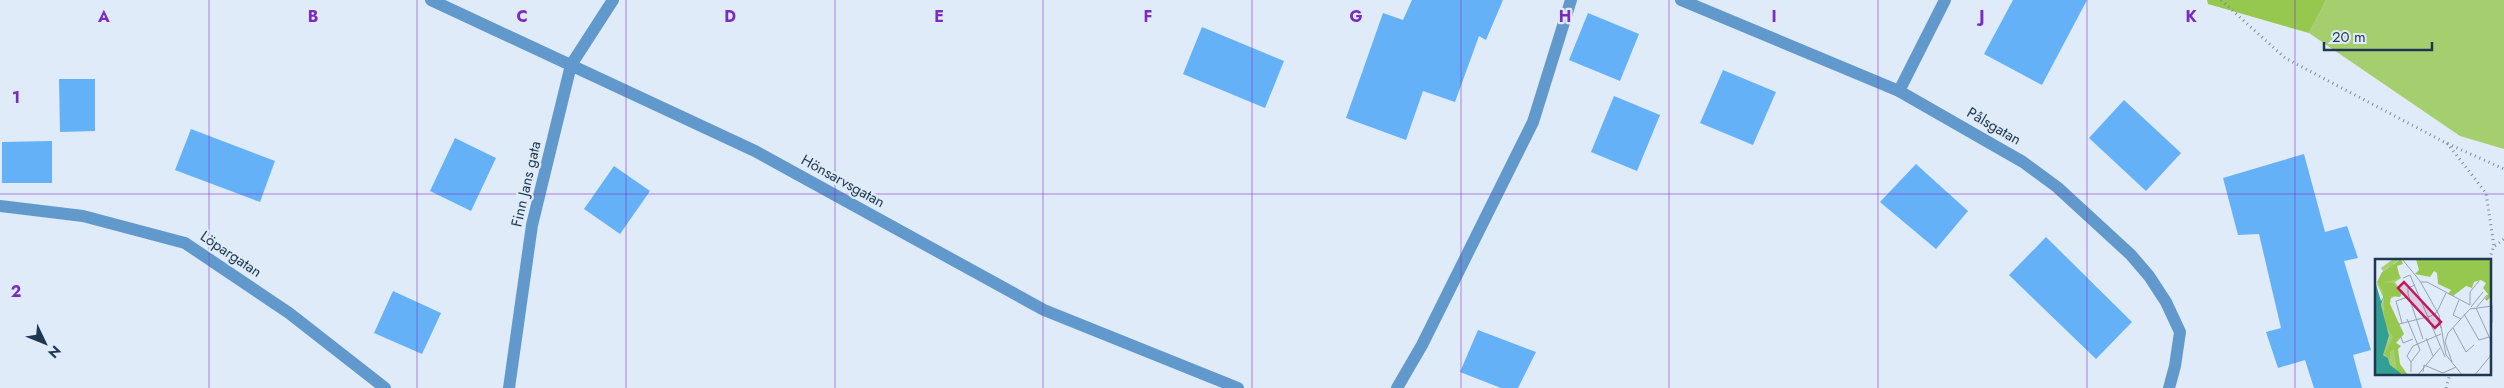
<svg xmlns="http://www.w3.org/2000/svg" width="2504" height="388" font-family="Jost,sans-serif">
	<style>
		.green { fill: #a5cf6f }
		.forest { fill: #96c84f }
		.building { fill: #65b1f7 }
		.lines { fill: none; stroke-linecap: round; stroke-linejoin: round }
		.path { stroke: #7a8da0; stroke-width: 3; stroke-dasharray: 1 4; stroke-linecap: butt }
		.minor { stroke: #6199cd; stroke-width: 12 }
		.grid { fill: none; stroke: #7b2cbf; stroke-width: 1; stroke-opacity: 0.55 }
		.labels { text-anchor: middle; stroke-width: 4.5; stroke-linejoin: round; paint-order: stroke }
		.street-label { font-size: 15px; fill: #1e3851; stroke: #dfebf8 }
		.inset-road { fill: none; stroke: #92a3b5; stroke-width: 1 }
		.view { fill: #c2185b; fill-opacity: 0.15; stroke: #c2185b; stroke-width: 2.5 }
		.inset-edge { fill: none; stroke: #1e3851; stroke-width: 2.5 }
		.grid-label { font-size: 16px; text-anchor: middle; font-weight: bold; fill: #7b2cbf; stroke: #dfebf8; stroke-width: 4.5; stroke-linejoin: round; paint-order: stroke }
	</style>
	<rect width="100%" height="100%" fill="#dfebf8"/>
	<path class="green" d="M2326,0h178v149l-44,-13 -151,-103z"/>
	<path class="forest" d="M2207,0h119l-17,33 -101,-29z"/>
	<g class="building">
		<path d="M1412,0h91l-17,40 -7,-4 -24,66 -32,-11 -17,49 -60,-22 37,-105 20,7z"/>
		<path d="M2013,0h74l-45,85 -58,-31z"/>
		<path d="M1588,13l51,21 -19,47 -51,-21z"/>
		<path d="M1202,27l82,34 -19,47 -82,-34z"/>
		<path d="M1723,70l53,22 -23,53 -53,-22z"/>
		<path d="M59,79h36v52l-35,1z"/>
		<path d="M1614,96l46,19 -23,56 -46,-19z"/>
		<path d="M2124,100l57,53 -35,38 -57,-53z"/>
		<path d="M191,129l84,32 -15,41 -85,-32z"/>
		<path d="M455,138l41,20 -25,53 -41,-20z"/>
		<path d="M52,141v42h-50v-41z"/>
		<path d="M2304,154l21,78 22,-6 11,32 -14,3 27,89 -18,5 9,33h-48l-9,-28 -27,8 -12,-36 15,-4 -22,-94 -21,1 -15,-57z"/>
		<path d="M1916,164l52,47 -32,38 -56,-47z"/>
		<path d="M614,166l36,25 -30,43 -36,-25z"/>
		<path d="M2046,237l86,85 -36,37 -87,-84z"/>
		<path d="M393,291l48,22 -19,41 -48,-21z"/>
		<path d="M1478,330l58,22 -18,36h-17l-41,-16z"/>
	</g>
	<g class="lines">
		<g class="path">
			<path d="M2221,0l64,58 161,85 58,26"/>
			<path d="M2447,143l39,50 8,53 -5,14"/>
			<path d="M2495,246l9,-7"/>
			<path d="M2446,388l4,-14"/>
		</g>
		<g class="minor">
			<path d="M431,0l324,151 289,159 194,78"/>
			<path d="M1681,0l218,91 124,71 34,25 74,68 18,21 17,26 14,30 -5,34 -6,22"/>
			<path d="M1899,91l46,-91"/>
			<path d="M0,206l83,10 102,27 104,70 96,75"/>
			<path d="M509,388l23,-163 39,-160 42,-65"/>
			<path d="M1397,388l25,-43 111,-223 38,-122"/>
		</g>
	</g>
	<path class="grid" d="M209,0v388M417,0v388M626,0v388M835,0v388M1043,0v388M1252,0v388M1461,0v388M1669,0v388M1878,0v388M2087,0v388M2295,0v388M0,194h2504"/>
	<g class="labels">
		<g class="street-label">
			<text transform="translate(1994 126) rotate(30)" y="5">Pålsgatan</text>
			<text transform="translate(843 181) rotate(29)" y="5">Hönsarvsgatan</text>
			<text transform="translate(526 184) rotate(-77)" y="5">Finn Jans gata</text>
			<text transform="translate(231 254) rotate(34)" y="5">Löpargatan</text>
		</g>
	</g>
	<g transform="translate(2375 259)">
		<rect width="116" height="116" fill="#dfebf8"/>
		<path d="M18,0h7l-7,5 -1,13 7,-3 2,4 -6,4 7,10 -12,7v7l13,28 -8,5 3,24 8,12 -15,-6 -3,-11 -6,-4 7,-17 -8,-32 3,-6 -7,-15 13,-18 -7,5 -2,-3z" fill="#a5cf6f"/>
		<path d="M26,0l2,5 -6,2 3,12 -17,5h10l9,10 -2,4 -9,-1 -1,8 14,30 -8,9 5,3 -3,3 2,15 8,11 -11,-3 -3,-23 -4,3v7l-6,-5 9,-17 -8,-12 -2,-34 -6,-9 5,-10zM41,0h75v37l-4,5 -2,-2 3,-5 -5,-6 3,-5 -5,-3 -7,2 -2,6 -6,-2 -13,10 -5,-2 3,-4 -13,-6 -1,-11 -3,-2 -4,6 -15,-3 4,-4z" fill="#96c84f"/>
		<path d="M0,22l6,20 3,-5 -3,9 8,31 -6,19 5,3 2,7 13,10h-28z" fill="#339e96"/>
		<path class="inset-road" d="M27,0l18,22 19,34 7,40 17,21M28,19l7,-3 35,82M46,23h6l43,23M40,26l-7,3v6l15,45M84,41l-6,15 8,4M95,46v-13l9,-11M117,46v18M96,48l12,-15M102,48l10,-12M101,49l16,35M60,54l6,15M89,55l15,26 10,-3M32,60l13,31 -9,12v10M27,64l-6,-22 12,-4M24,65l32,-8 6,-4 9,-19M78,69l13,24 8,-7M73,74l-3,9 7,20M73,74l22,-24 22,-3M26,78l2,6 10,-4M51,79l7,18M36,103l-4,-6 6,-10 28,-12M48,113l1,-7 19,8 13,-6M42,117l23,-28M99,117l18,-22"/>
		<path class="view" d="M29,23l37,40 -6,6 -37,-40z"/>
		<rect width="116" height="116" class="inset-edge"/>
	</g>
	<g class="grid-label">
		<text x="104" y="22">A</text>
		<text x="313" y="22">B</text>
		<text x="522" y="22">C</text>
		<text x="730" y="22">D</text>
		<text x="939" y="22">E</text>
		<text x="1148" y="22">F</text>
		<text x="1356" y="22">G</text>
		<text x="1565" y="22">H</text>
		<text x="1774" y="22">I</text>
		<text x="1982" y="22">J</text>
		<text x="2191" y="22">K</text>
		<text x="16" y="103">1</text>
		<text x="16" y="297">2</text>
	</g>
	<g transform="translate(45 343) rotate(133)" stroke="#dfebf8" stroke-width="4" paint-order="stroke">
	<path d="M0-4L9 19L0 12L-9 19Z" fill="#1e3851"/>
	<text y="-8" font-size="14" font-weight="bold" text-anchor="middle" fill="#1e3851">N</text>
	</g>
	<path d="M2324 42v8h108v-8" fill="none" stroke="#1e3851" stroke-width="2.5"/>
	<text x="2332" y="42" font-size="15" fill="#1e3851" stroke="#dfebf8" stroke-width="4" paint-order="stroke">20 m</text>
</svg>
